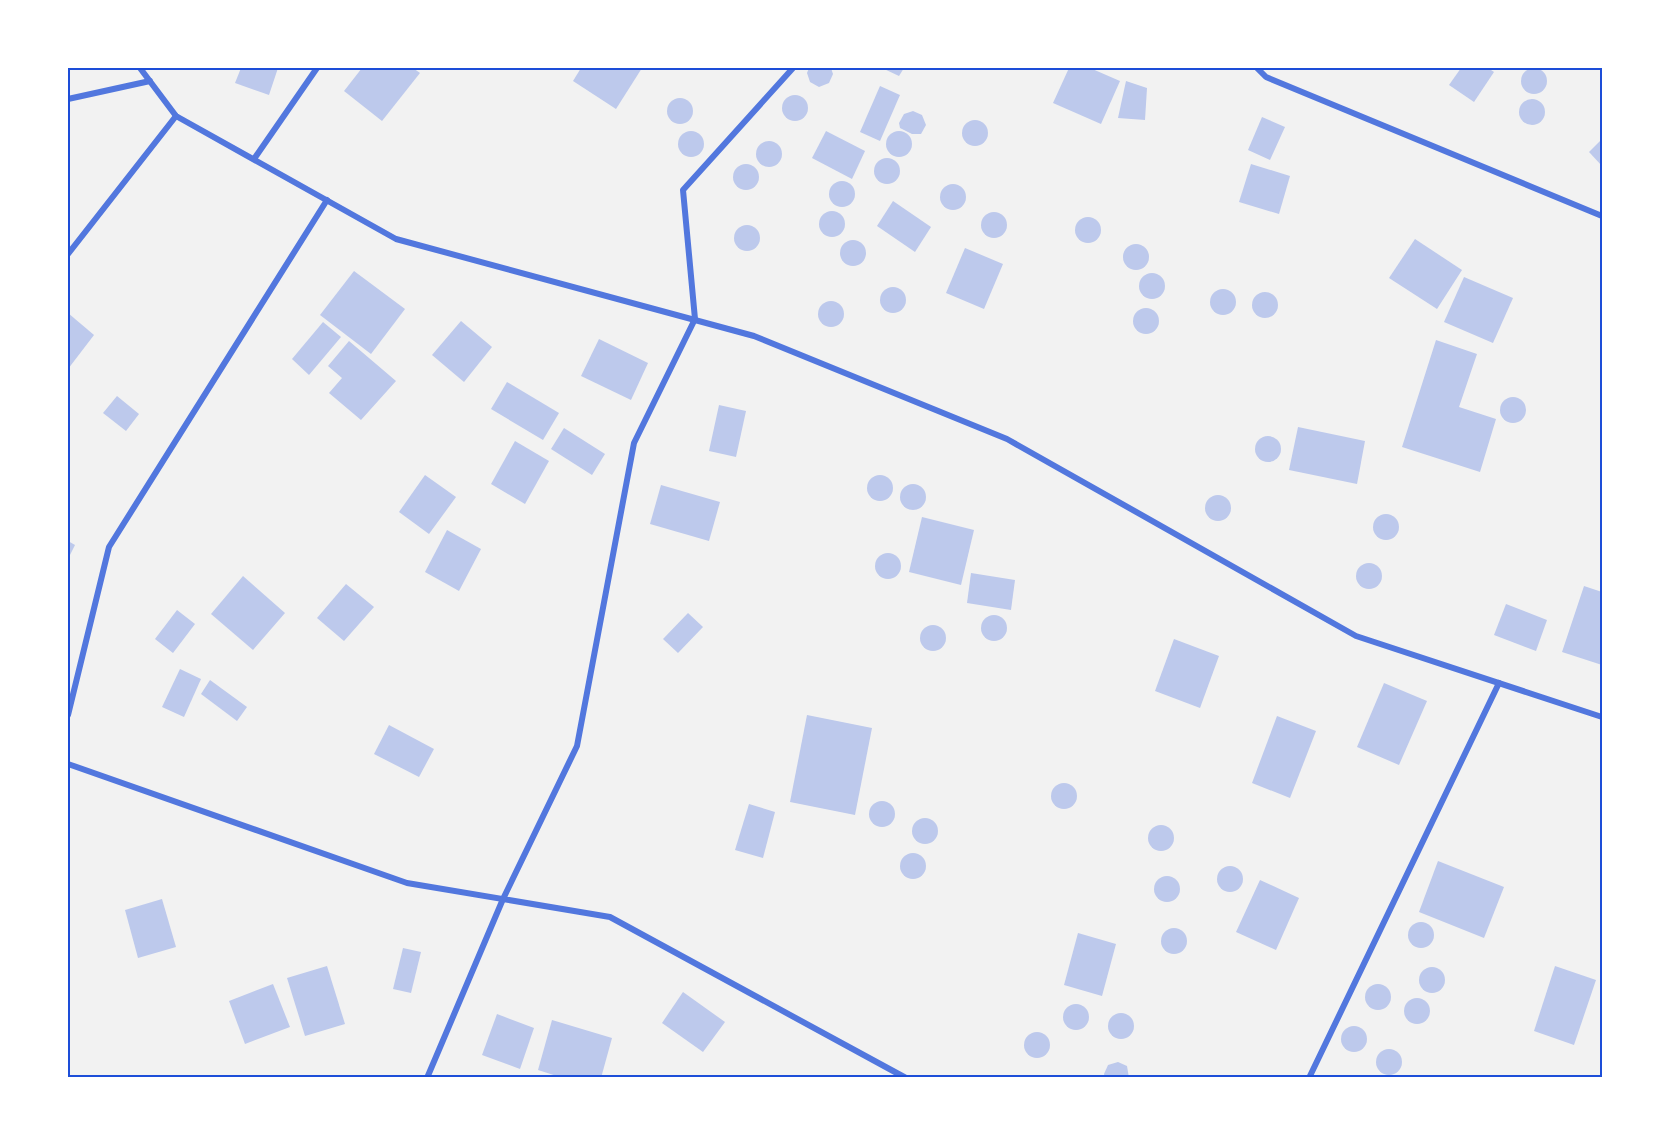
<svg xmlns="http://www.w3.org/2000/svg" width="1670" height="1145" font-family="'Fira Sans Condensed',sans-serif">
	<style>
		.building { fill: #bdc9ec }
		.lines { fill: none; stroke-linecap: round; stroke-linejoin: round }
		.minor { stroke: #5277de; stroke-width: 6 }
		.neatline { fill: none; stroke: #1d4ed8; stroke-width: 2 }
	</style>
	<rect width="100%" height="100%" fill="#f2f2f2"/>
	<g class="building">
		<path d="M241,68h37l-9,27 -34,-12z"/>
		<path d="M362,68h51l7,5 -38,48 -38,-30z"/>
		<path d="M581,68h61l-26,41 -43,-28z"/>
		<path d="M809,68h22l2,6 -4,9 -10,4 -9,-5 -3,-9z"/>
		<path d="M882,68h22l-5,8z"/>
		<path d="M1069,68h21l30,13 -19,43 -48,-21z"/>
		<path d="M1461,68h27l6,4 -20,30 -25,-17z"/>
		<circle cx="1534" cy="81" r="13"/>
		<path d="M1126,81l21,7 -2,32 -27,-2z"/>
		<path d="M880,86l20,9 -20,46 -20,-9z"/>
		<circle cx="795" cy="108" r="13"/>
		<circle cx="680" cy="111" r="13"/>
		<circle cx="1532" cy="112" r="13"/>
		<path d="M913,111l9,4 4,10 -5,9h-9l-12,-6 -1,-5 5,-9z"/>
		<path d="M1262,117l23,10 -15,33 -22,-10z"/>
		<circle cx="975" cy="133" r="13"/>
		<path d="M826,131l39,20 -13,28 -40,-21z"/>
		<circle cx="691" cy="144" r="13"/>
		<circle cx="899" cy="144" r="13"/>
		<path d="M1602,139v27l-13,-14z"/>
		<circle cx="769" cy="154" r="13"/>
		<circle cx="887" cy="171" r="13"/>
		<path d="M1251,164l39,12 -11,38 -40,-12z"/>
		<circle cx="746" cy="177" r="13"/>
		<circle cx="842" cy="194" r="13"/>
		<circle cx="953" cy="197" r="13"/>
		<path d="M893,201l38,26 -16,25 -38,-26z"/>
		<circle cx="832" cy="224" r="13"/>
		<circle cx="994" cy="225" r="13"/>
		<circle cx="1088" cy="230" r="13"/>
		<circle cx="747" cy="238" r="13"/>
		<path d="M1415,239l47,31 -25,39 -48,-31z"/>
		<circle cx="853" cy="253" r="13"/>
		<circle cx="1136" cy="257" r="13"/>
		<path d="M965,248l38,16 -19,45 -38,-16z"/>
		<path d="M354,271l51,38 -34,45 -51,-39z"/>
		<circle cx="1152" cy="286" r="13"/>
		<path d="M1464,277l49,21 -20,45 -49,-21z"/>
		<circle cx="893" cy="300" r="13"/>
		<circle cx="1223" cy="302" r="13"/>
		<circle cx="1265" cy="305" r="13"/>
		<circle cx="831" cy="314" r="13"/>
		<circle cx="1146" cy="321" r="13"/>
		<path d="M68,313l26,22 -26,34z"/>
		<path d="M461,321l31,26 -28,35 -32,-27z"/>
		<path d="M323,322l18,15 -32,38 -17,-16z"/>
		<path d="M599,339l49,24 -17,37 -50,-24z"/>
		<path d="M1436,340l41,14 -18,53 37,12 -16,53 -78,-25z"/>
		<path d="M349,341l47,40 -35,39 -32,-27 13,-15 -14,-12z"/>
		<path d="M507,382l52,31 -16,27 -52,-31z"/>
		<path d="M117,396l22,18 -13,17 -23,-18z"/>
		<circle cx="1513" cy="410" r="13"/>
		<path d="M719,405l27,6 -10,46 -27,-6z"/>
		<path d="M1298,427l67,14 -8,43 -68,-14z"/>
		<path d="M564,428l41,26 -13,21 -41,-26z"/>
		<circle cx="1268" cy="449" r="13"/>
		<path d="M515,441l34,20 -24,43 -34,-20z"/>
		<path d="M425,475l31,22 -27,37 -30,-22z"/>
		<circle cx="880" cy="488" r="13"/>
		<circle cx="913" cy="497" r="13"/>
		<path d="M661,485l59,17 -11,39 -59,-17z"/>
		<circle cx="1218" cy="508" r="13"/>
		<circle cx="1386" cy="527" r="13"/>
		<path d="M922,517l52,13 -13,55 -52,-13z"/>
		<path d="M447,530l34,19 -22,42 -34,-19z"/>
		<path d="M68,541l7,4 -7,14z"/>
		<circle cx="888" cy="566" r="13"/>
		<circle cx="1369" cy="576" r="13"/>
		<path d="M971,573l44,7 -4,30 -44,-7z"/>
		<path d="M243,576l42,37 -32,37 -42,-36z"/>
		<path d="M346,584l28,23 -30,34 -27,-23z"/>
		<path d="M1584,586l18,6v73l-40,-13z"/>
		<path d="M1506,604l41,16 -11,31 -42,-16z"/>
		<path d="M177,610l18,14 -22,29 -18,-14z"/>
		<path d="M688,613l15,14 -25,26 -15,-14z"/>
		<circle cx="994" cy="628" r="13"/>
		<circle cx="933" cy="638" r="13"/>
		<path d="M1174,639l45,17 -19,52 -45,-17z"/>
		<path d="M180,669l21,10 -17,38 -22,-10z"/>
		<path d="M210,680l37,27 -10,14 -36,-27z"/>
		<path d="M1384,683l43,18 -28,64 -42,-18z"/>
		<path d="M807,715l65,13 -17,87 -65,-13z"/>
		<path d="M1277,716l39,15 -26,67 -38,-15z"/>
		<path d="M389,725l45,24 -15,28 -45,-23z"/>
		<circle cx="1064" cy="796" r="13"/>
		<circle cx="882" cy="814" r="13"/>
		<path d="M749,804l26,8 -12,46 -28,-8z"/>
		<circle cx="925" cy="831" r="13"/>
		<circle cx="1161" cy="838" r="13"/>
		<circle cx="913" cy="866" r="13"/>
		<path d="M1438,861l66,26 -20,51 -65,-26z"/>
		<circle cx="1230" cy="879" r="13"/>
		<circle cx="1167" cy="889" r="13"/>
		<path d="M1260,880l39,18 -23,52 -40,-18z"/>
		<path d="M162,899l14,48 -38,11 -13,-48z"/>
		<circle cx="1421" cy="935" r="13"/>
		<circle cx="1174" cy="941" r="13"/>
		<path d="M1078,933l38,11 -14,52 -38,-11z"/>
		<path d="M403,948l18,4 -10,41 -18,-4z"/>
		<path d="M327,966l18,58 -40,12 -18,-58z"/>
		<path d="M1555,966l41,14 -22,65 -40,-14z"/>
		<circle cx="1432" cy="980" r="13"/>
		<path d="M273,984l17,43 -45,17 -16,-43z"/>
		<circle cx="1378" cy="997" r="13"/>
		<path d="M683,992l42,30 -22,30 -41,-29z"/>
		<circle cx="1417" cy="1011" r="13"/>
		<circle cx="1076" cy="1017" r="13"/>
		<circle cx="1121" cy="1026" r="13"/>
		<path d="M497,1014l37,14 -14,41 -38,-14z"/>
		<path d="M552,1020l60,18 -11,40h-38l-25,-8z"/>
		<circle cx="1354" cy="1039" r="13"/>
		<circle cx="1037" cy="1045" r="13"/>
		<circle cx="1389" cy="1062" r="13"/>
		<path d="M1118,1062l9,4 2,12h-24l-1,-4 4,-9z"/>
	</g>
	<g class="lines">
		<g class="minor">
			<path d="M140,68l36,48 220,123 358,97 253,103 349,197 246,81"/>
			<path d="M1257,68l9,9 336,139"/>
			<path d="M68,99l82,-18"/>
			<path d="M254,159l63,-91"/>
			<path d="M68,254l108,-138"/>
			<path d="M68,715l41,-168 218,-347"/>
			<path d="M68,764l339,119 203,34 296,161"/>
			<path d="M427,1078l76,-179 74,-153 57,-303 61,-124 -12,-129 110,-122"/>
			<path d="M1309,1078l190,-395"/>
		</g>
	</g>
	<rect width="1670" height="1145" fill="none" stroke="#ffffff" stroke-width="138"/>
	<rect x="69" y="69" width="1532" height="1007" class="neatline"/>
</svg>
